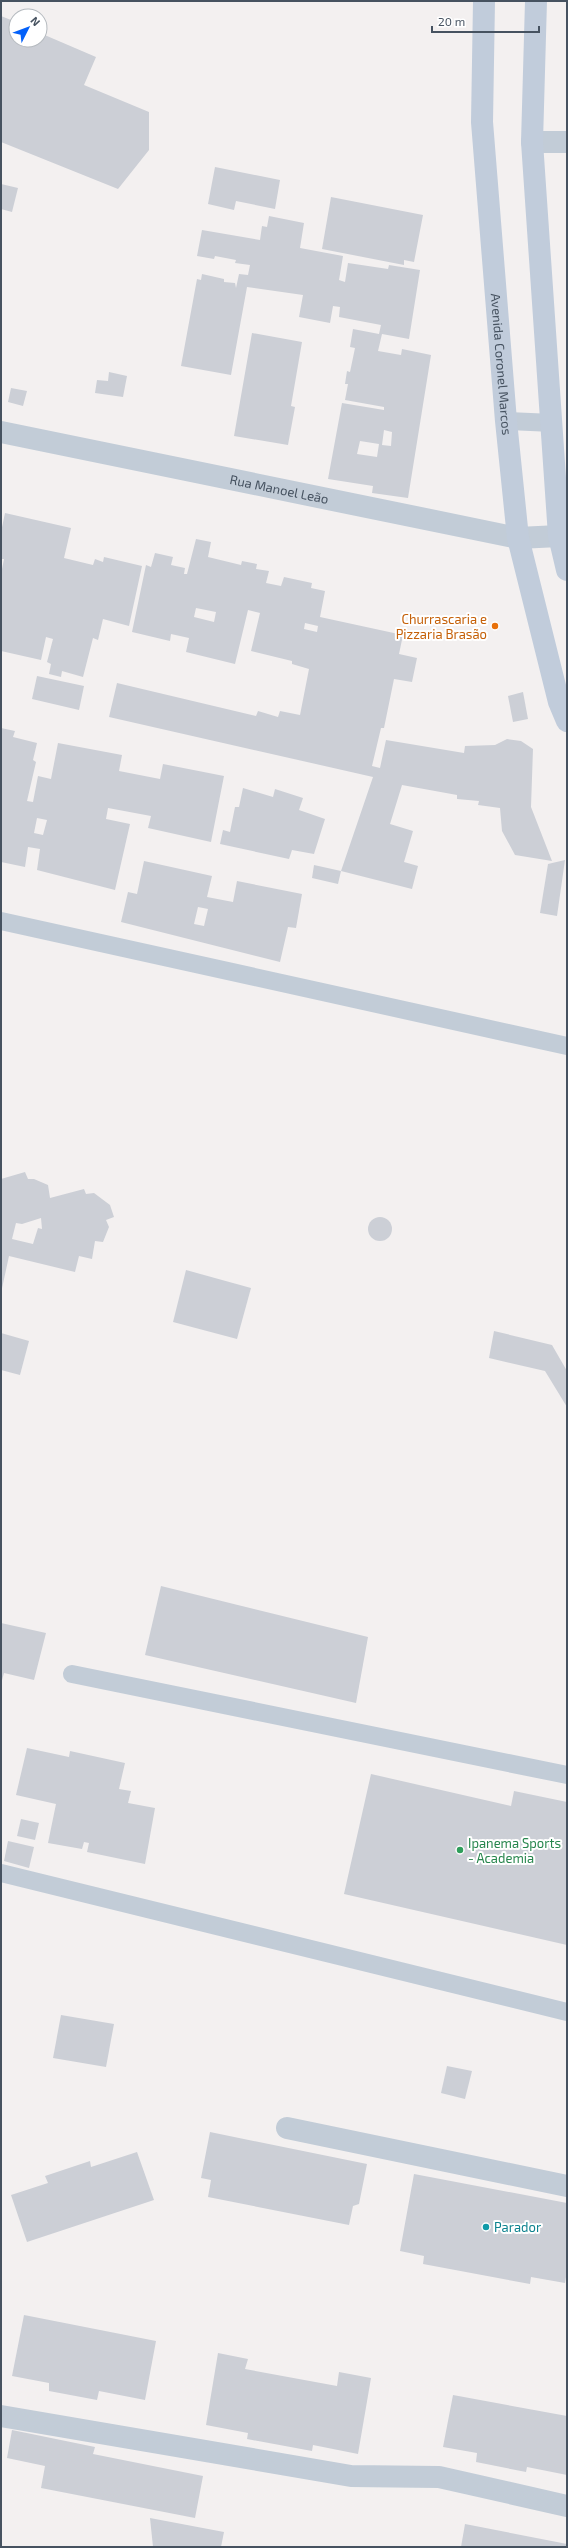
<svg xmlns="http://www.w3.org/2000/svg" width="568" height="2548" font-family="'Exo 2',sans-serif">
	<style>
		.building { fill: #cccfd6; fill-rule: evenodd }
		.lines { fill: none; stroke-linecap: round; stroke-linejoin: round }
		.lane { stroke: #c2ccd7; stroke-width: 18 }
		.street { stroke: #c2ccd7; stroke-width: 22 }
		.secondary { stroke: #c1ccdb; stroke-width: 22 }
		.food-dot { fill: #e8710a; stroke: #fff; stroke-width: 1.5 }
		.leisure-dot { fill: #2e9e5b; stroke: #fff; stroke-width: 1.5 }
		.culture-dot { fill: #0f9aa8; stroke: #fff; stroke-width: 1.5 }
		.labels { text-anchor: middle; stroke-width: 4; stroke-linejoin: round; paint-order: stroke }
		.street-label { font-size: 13px; fill: #465260; stroke: #fff }
		.food-label { font-size: 13px; fill: #c56008; stroke: #fff; text-anchor: end }
		.leisure-label { font-size: 13px; fill: #27864d; stroke: #fff; text-anchor: start }
		.culture-label { font-size: 13px; fill: #0d838f; stroke: #fff; text-anchor: start }
	</style>
	<rect width="100%" height="100%" fill="#f3f0f0"/>
	<g class="building">
		<path d="M1,16l15,6v18h24v-7l56,24 -12,28 65,27v38l-31,39 -117,-47z"/>
		<path d="M215,167l65,13 -5,29 -39,-8 -2,9 -26,-6z"/>
		<path d="M1,184l17,4 -6,24 -11,-3z"/>
		<path d="M331,197l92,18 -9,47 -10,-2v5l-82,-16z"/>
		<path d="M269,216l35,7 -4,25 43,8 -4,24 6,2 3,-19 40,6 1,-4 31,5 -11,69 -27,-5 -4,17 23,4 1,-6 29,6 -23,143 -36,-5 1,-7 -45,-7 14,-76 42,7v-3l-39,-7 3,-16h-3l2,-13 3,1 5,-24 -5,-1 3,-18 26,5 2,-9 -42,-8 1,-10 -7,-1 -3,17 -31,-6 4,-22 -56,-8 -16,88 -50,-9 16,-87 4,1 1,-6 22,5v3l11,1 1,5 3,-14 9,1 2,-10 -15,-2 1,-3 -21,-4 -1,3 -17,-3 5,-26 58,10 2,-14 5,1zM384,430l8,2 -1,14 -9,-1zM360,441l19,3 -2,13 -20,-3z"/>
		<path d="M252,333l50,9 -11,64 4,1 -7,38 -54,-9z"/>
		<path d="M109,372l18,4 -4,21 -28,-4 2,-13 11,1z"/>
		<path d="M11,388l16,3 -4,15 -15,-4z"/>
		<path d="M5,513l66,15 -7,30 29,7 2,-6 8,3 1,-5 38,9 -13,60 -26,-7 -5,21 -5,-2 -10,39 -21,-6 -1,6 -12,-3 2,-10 -4,-2 6,-23 -7,-2 -5,23 -40,-9v-77l3,-15h-3v-27z"/>
		<path d="M196,539l15,3 -3,15 33,8 1,-4 15,3 -1,5 13,2 -3,12 15,3 3,-9 28,6 -1,5 14,3 -5,26 83,18 -4,19 18,4 -5,24 -18,-3 -10,49h-3l-9,38 8,2 6,-28 78,13 1,-7 30,-1 12,-6 14,2 12,8 -2,58 21,54 -37,-6 -13,-24 -2,-23 -22,-3 1,-4 -22,-2v-4l-55,-10 -12,39 23,7 -9,31 14,4 -6,23 -71,-18 32,-94 -264,-60 8,-34 139,33 2,-5 20,6 2,-6 20,4 9,-46 -17,-5v-3l-41,-10 9,-38 -12,-3 -13,54 -49,-12 3,-14 -18,-4 -1,7 -38,-9 14,-67 5,2 4,-14 18,4 -2,8 14,3 -1,6h3zM196,608l20,4 -2,10 -20,-5zM305,623l13,3 -1,6 -13,-3z"/>
		<path d="M37,676l47,10 -5,24 -47,-11z"/>
		<path d="M523,692l5,27 -15,3 -5,-26z"/>
		<path d="M1,728l14,3 -2,6 24,6 -4,17 3,2 -9,39 6,1 5,-26 13,3 7,-36 64,12 -3,16 41,8 3,-15 61,12 -13,66 -63,-14 3,-12 -43,-8 -2,11 24,5 -15,66 -78,-20 3,-21 -12,-2 -3,20 -24,-5zM37,818l10,2 -4,15 -9,-2z"/>
		<path d="M243,788l30,9 2,-8 28,9 -4,12 26,9 -11,35 -22,-4 -3,9 -69,-15 3,-14 7,2 5,-25h4z"/>
		<path d="M565,860l-8,56 -17,-3 8,-49z"/>
		<path d="M144,861l68,15 -5,21 26,5 4,-21 65,13 -6,34 -8,-1 -8,35 -159,-40 7,-30 9,2zM198,907l10,2 -4,17 -10,-2z"/>
		<path d="M314,865l27,6 -3,13 -26,-6z"/>
		<path d="M25,1172l3,7h6l14,6 2,13 34,-9 2,5 8,-1 16,12 4,12 -8,3 3,7 -6,15 -8,-1 -3,18 -13,-3 -4,16 -66,-16 -8,37v-114zM41,1218l1,11 -4,-1 -5,16 -21,-5 4,-16 6,1z"/>
		<circle cx="380" cy="1229" r="12"/>
		<path d="M186,1270l65,18 -14,51 -64,-17z"/>
		<path d="M494,1331l58,14 15,26v36l-22,-36 -56,-13z"/>
		<path d="M1,1333l28,8 -9,34 -19,-5z"/>
		<path d="M161,1586l207,51 -12,66 -211,-48z"/>
		<path d="M1,1623l45,10 -12,47 -30,-7 -3,11z"/>
		<path d="M27,1748l42,9 1,-6 55,12 -6,26 12,2 -3,12 27,5 -10,56 -58,-12 2,-9 -5,-1 -2,7 -34,-6 8,-39 -40,-9z"/>
		<path d="M371,1774l140,32 3,-15 53,11v143l-223,-51z"/>
		<path d="M21,1819l18,4 -4,17 -18,-4z"/>
		<path d="M8,1841l26,6 -5,21 -25,-7z"/>
		<path d="M61,2015l53,9 -8,43 -53,-9z"/>
		<path d="M447,2066l25,5 -7,28 -24,-6z"/>
		<path d="M210,2132l157,32 -8,40 -6,2 -4,19 -141,-28 3,-17 -10,-2z"/>
		<path d="M137,2152l17,48 -127,42 -16,-47 37,-12 -3,-7 45,-15 1,6z"/>
		<path d="M414,2174l153,29v68l-2,12 -34,-6 -1,7 -107,-20 1,-8 -24,-5z"/>
		<path d="M24,2315l132,26 -11,59 -46,-9 -2,9 -48,-9v-8l-37,-7z"/>
		<path d="M218,2353l30,6 -3,10 92,17 2,-14 32,6 -13,76 -45,-9 -1,6 -65,-12 1,-6 -42,-8z"/>
		<path d="M453,2395l114,21v59l-40,-8 -1,5 -50,-10 1,-9 -34,-6z"/>
		<path d="M12,2430l83,17 -2,7 110,22 -8,42 -154,-30 4,-22 -38,-8z"/>
		<path d="M150,2518l74,14 -3,15h-68z"/>
		<path d="M465,2524l102,20v3h-106z"/>
	</g>
	<g class="lines">
		<g class="lane">
			<path d="M506,421l47,2"/>
			<path d="M1,921l566,125"/>
			<path d="M72,1674l495,101"/>
			<path d="M1,1873l566,139"/>
		</g>
		<g class="street">
			<path d="M532,142h35"/>
			<path id="s1" d="M1,432l517,106 41,-2"/>
			<path d="M287,2128l280,58"/>
			<path d="M1,2416l350,60 88,1 128,29"/>
		</g>
		<g class="secondary">
			<path id="s2" d="M484,1l-2,121 24,299 12,117 41,164 8,19"/>
			<path d="M536,1l-4,141 27,394 8,34"/>
		</g>
	</g>
	<circle class="food-dot" cx="495" cy="626" r="4"/>
	<circle class="leisure-dot" cx="460" cy="1850" r="4"/>
	<circle class="culture-dot" cx="486" cy="2227" r="4"/>
	<g class="labels">
		<g class="street-label">
			<text dy="5" stroke="none"><textPath href="#s2" startOffset="364">Avenida Coronel Marcos</textPath></text>
			<text dy="5" stroke="none"><textPath href="#s1" startOffset="284">Rua Manoel Leão</textPath></text>
		</g>
		<g class="food-label">
			<text x="487" y="624">Churrascaria e<tspan x="487" dy="15">Pizzaria Brasão</tspan></text>
		</g>
		<g class="leisure-label">
			<text x="468" y="1848">Ipanema Sports<tspan x="468" dy="15">- Academia</tspan></text>
		</g>
		<g class="culture-label">
			<text x="494" y="2232">Parador</text>
		</g>
	</g>
	<rect width="568" height="2548" fill="none" stroke="#465260" stroke-width="4"/>
	<g transform="translate(28 28) rotate(48)"><circle r="19" fill="#ffffff" stroke="#b5babf"/>
	<path d="M0-3L7 15L0 10L-7 15Z" fill="#0361fa"/>
	<text y="-6" font-size="11" font-weight="bold" text-anchor="middle" fill="#465260">N</text>
	</g>
	<path d="M432 26v6h107v-6" fill="none" stroke="#465260" stroke-width="2"/>
	<text x="438" y="26" font-size="12" fill="#465260" stroke="#ffffff" stroke-width="3" paint-order="stroke">20 m</text>
</svg>
